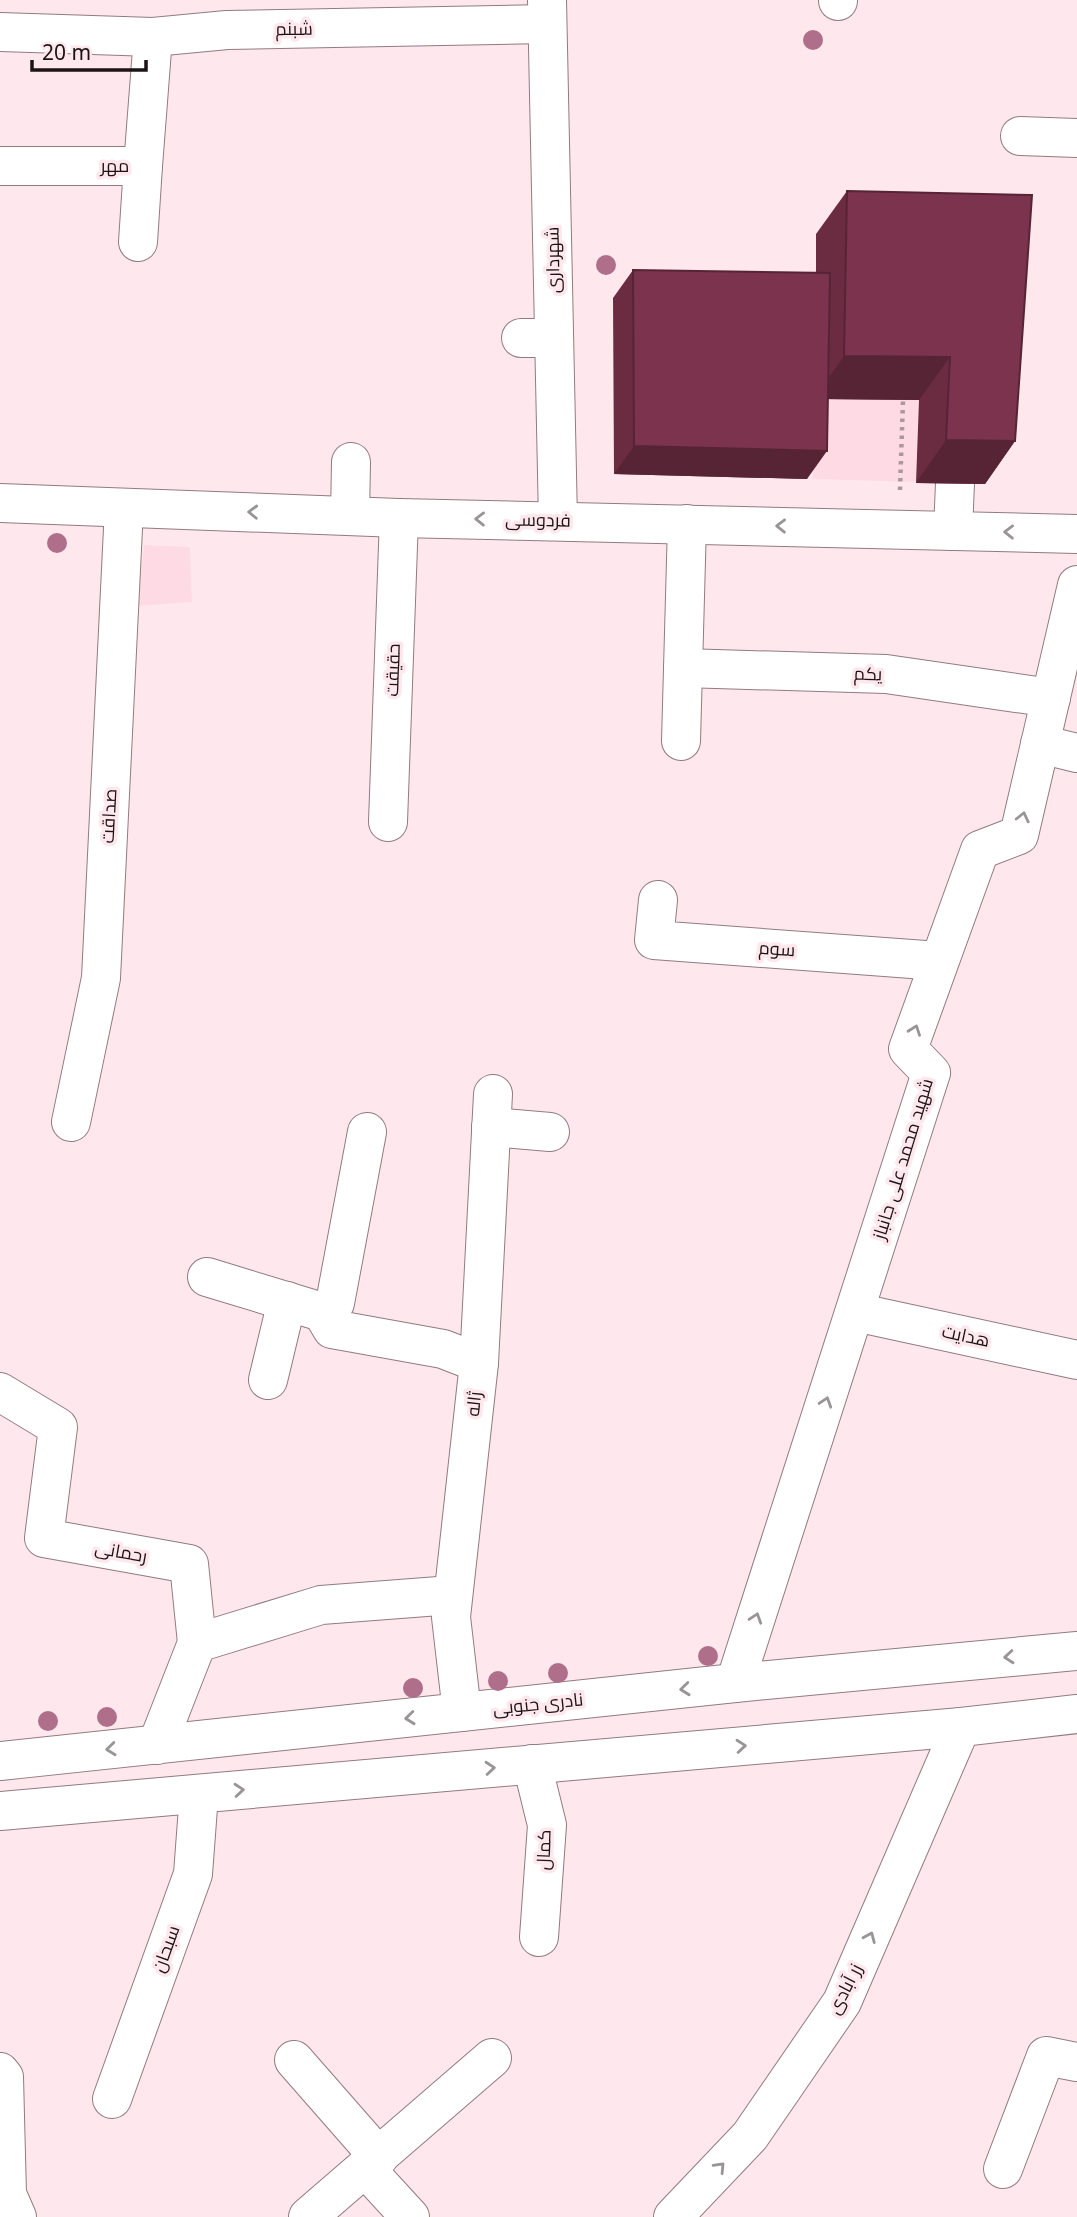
<svg xmlns="http://www.w3.org/2000/svg" width="1077" height="2217" font-family="'Noto Sans',Cairo,sans-serif">
	<style>
		.built { fill: #fedbe4 }
		.lines { fill: none; stroke-linecap: round; stroke-linejoin: round }
		.minor-casing { stroke: #927a80; stroke-width: 40 }
		.major-casing { stroke: #927a80; stroke-width: 40 }
		.path { stroke: #aa989d; stroke-width: 4.5; stroke-dasharray: 3.5 5; stroke-linecap: butt }
		.minor { stroke: #fff; stroke-width: 38 }
		.major { stroke: #fff; stroke-width: 38 }
		.tree { fill: #af6f8b }
		.wall { fill: #6b2c42 }
		.shaded-wall { fill: #572436 }
		.building { fill: #7c334d; stroke: #572436; stroke-width: 2 }
		.oneway { stroke: #999596 }
		.labels { text-anchor: middle; stroke-width: 7; stroke-linejoin: round; paint-order: stroke }
		.street-label { font-size: 18px; fill: #1c1316; stroke: #fee8ee }
	</style>
	<rect width="100%" height="100%" fill="#fee8ee"/>
	<g class="built">
		<path d="M1003,240l-18,244 -172,-5 1,-80z"/>
		<path d="M144,545l46,2 2,55 -55,4z"/>
	</g>
	<g class="lines">
		<defs>
			<g id="minor">
				<path d="M838,0v1"/>
				<path d="M0,32l153,5 74,-7 320,-6"/>
				<path d="M1020,136l57,2"/>
				<path d="M0,166h143l10,-129"/>
				<path d="M138,242l5,-76"/>
				<path d="M521,338h33"/>
				<path d="M350,516l1,-54"/>
				<path d="M953,531l2,-48"/>
				<path d="M683,668l203,6 165,24"/>
				<path d="M681,741l6,-217"/>
				<path d="M1040,744l37,9"/>
				<path d="M388,822l11,-304"/>
				<path d="M658,900l-4,40 285,21"/>
				<path d="M71,1122l30,-144 23,-470"/>
				<path d="M491,1127l59,5"/>
				<path d="M207,1277l115,35 10,17 111,20 36,14"/>
				<path d="M322,1312l13,-9 32,-171"/>
				<path d="M855,1312l222,48"/>
				<path d="M268,1380l19,-79"/>
				<path d="M0,1392l58,35 -14,111 145,26 8,79 -40,102"/>
				<path d="M197,1643l124,-38 131,-10"/>
				<path d="M735,1683l196,-610 -23,-24 72,-199 39,-15 58,-250"/>
				<path d="M462,1712l-11,-95 28,-254 14,-269"/>
				<path d="M532,1764l15,61 -8,112"/>
				<path d="M294,2060l85,97"/>
				<path d="M0,2072l4,5 3,117 10,23"/>
				<path d="M112,2099l81,-225 6,-80"/>
				<path d="M366,2169l44,48"/>
				<path d="M1003,2169l43,-113 31,6"/>
				<path d="M308,2217l184,-159"/>
				<path d="M673,2217l77,-81 92,-134 119,-275"/>
			</g>
			<g id="major">
				<path d="M547,0l11,521"/>
				<path d="M0,503l399,15 678,16"/>
				<path d="M0,1761l735,-78 342,-32"/>
				<path d="M0,1811l961,-84 116,-13"/>
			</g>
		</defs>
		<use href="#minor" class="minor-casing"/>
		<use href="#major" class="major-casing"/>
		<path class="path" d="M900,490l3,-90"/>
		<use href="#minor" class="minor"/>
		<use href="#major" class="major"/>
	</g>
	<g class="tree">
		<circle cx="813" cy="40" r="10"/>
		<circle cx="606" cy="265" r="10"/>
		<circle cx="57" cy="543" r="10"/>
		<circle cx="708" cy="1656" r="10"/>
		<circle cx="558" cy="1673" r="10"/>
		<circle cx="498" cy="1681" r="10"/>
		<circle cx="413" cy="1688" r="10"/>
		<circle cx="107" cy="1717" r="10"/>
		<circle cx="48" cy="1721" r="10"/>
	</g>
	<path class="wall" d="M847,191l168,250 -30,43 -69,-1 3,-83 -92,-1 -20,80 -193,-5 -1,-176 20,-28 183,3v-39z"/>
	<g class="shaded-wall">
		<path d="M844,356l106,1 -31,43 -105,-1z"/>
		<path d="M946,440l69,1 -30,43 -69,-1z"/>
		<path d="M634,446l193,5 -20,28 -193,-5z"/>
	</g>
	<g class="building">
		<path d="M847,191l185,4 -17,246 -69,-1 4,-83 -106,-1z"/>
		<path d="M633,270l197,3 -3,178 -193,-5z"/>
	</g>
	<defs><path id="oneway-chevron" d="M-2-3.5L2.5 0L-2 3.5" fill="none" stroke-width="1.6" stroke-linecap="round" stroke-linejoin="round" transform="scale(1.75)"/></defs>
	<g class="oneway">
		<use href="#oneway-chevron" transform="translate(253 512) rotate(-178)"/>
		<use href="#oneway-chevron" transform="translate(480 519) rotate(-179)"/>
		<use href="#oneway-chevron" transform="translate(781 526) rotate(-179)"/>
		<use href="#oneway-chevron" transform="translate(1009 532) rotate(-179)"/>
		<use href="#oneway-chevron" transform="translate(1023 817) rotate(-77)"/>
		<use href="#oneway-chevron" transform="translate(915 1030) rotate(-70)"/>
		<use href="#oneway-chevron" transform="translate(826 1402) rotate(-72)"/>
		<use href="#oneway-chevron" transform="translate(756 1618) rotate(-72)"/>
		<use href="#oneway-chevron" transform="translate(1009 1657) rotate(175)"/>
		<use href="#oneway-chevron" transform="translate(685 1689) rotate(174)"/>
		<use href="#oneway-chevron" transform="translate(410 1718) rotate(174)"/>
		<use href="#oneway-chevron" transform="translate(741 1746) rotate(-5)"/>
		<use href="#oneway-chevron" transform="translate(111 1749) rotate(174)"/>
		<use href="#oneway-chevron" transform="translate(490 1768) rotate(-5)"/>
		<use href="#oneway-chevron" transform="translate(239 1790) rotate(-5)"/>
		<use href="#oneway-chevron" transform="translate(870 1937) rotate(-67)"/>
		<use href="#oneway-chevron" transform="translate(720 2167) rotate(-47)"/>
	</g>
	<g class="labels">
		<g class="street-label">
			<text transform="translate(294 29) rotate(-1)" y="6">شبنم</text>
			<text x="115" y="172">مهر</text>
			<text transform="translate(553 260) rotate(-91)" y="6">شهرداری</text>
			<text transform="translate(538 520) rotate(1)" y="6">فردوسی</text>
			<text transform="translate(393 670) rotate(-88)" y="6">حقیقت</text>
			<text transform="translate(868 674) rotate(2)" y="6">یکم</text>
			<text transform="translate(109 816) rotate(-87)" y="6">صداقت</text>
			<text transform="translate(777 949) rotate(4)" y="6">سوم</text>
			<text transform="translate(903 1159) rotate(-73)" y="6">شهید محمد علی جانباز</text>
			<text transform="translate(966 1336) rotate(12)" y="6">هدایت</text>
			<text transform="translate(474 1404) rotate(-84)" y="6">ژاله</text>
			<text transform="translate(121 1552) rotate(10)" y="6">رحمانی</text>
			<text transform="translate(538 1704) rotate(-6)" y="6">نادری جنوبی</text>
			<text transform="translate(544 1850) rotate(-88)" y="6">کمال</text>
			<text transform="translate(166 1949) rotate(-70)" y="6">سبحان</text>
			<text transform="translate(845 1989) rotate(-63)" y="6">زر آبادی</text>
		</g>
	</g>
	<path d="M32 60v10h114v-10" fill="none" stroke="#1c1316" stroke-width="3.5"/>
	<text x="42" y="60" font-size="21" fill="#1c1316" stroke="#fee8ee" stroke-width="5" paint-order="stroke">20 m</text>
</svg>
